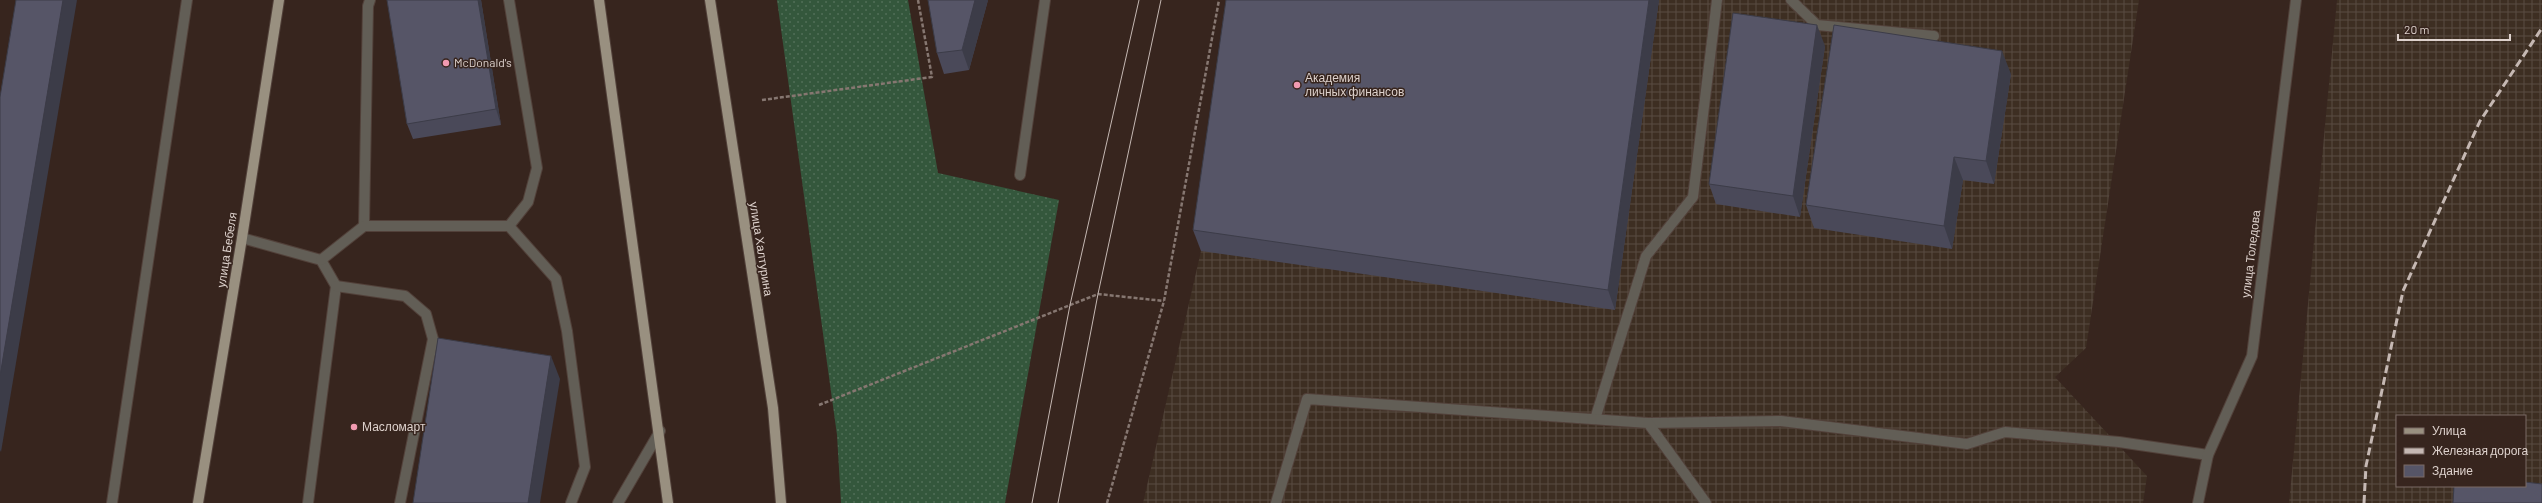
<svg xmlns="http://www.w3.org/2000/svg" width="2542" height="503" font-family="Barlow,sans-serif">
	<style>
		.industrial { fill: url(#industrial-grid); fill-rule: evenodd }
		.grass { fill: url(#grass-dots) }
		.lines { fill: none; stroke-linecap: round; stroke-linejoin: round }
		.minor-casing { stroke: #52413a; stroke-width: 12 }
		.major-casing { stroke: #52413a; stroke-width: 12 }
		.path { stroke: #867771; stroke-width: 2.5; stroke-dasharray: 4 2; stroke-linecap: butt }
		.minor { stroke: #625e56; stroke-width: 10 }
		.major { stroke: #999080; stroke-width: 10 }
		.tram { stroke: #c5b8b3; stroke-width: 1 }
		.rail { stroke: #c5b8b3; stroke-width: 3; stroke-dasharray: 8 4; stroke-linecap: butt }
		.wall { fill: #4a4959 }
		.shaded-wall { fill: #3c3c48 }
		.building { fill: #565567; stroke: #3c3c48 }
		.poi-dot { fill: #f19ab0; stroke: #37251e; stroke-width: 1.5 }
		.labels { text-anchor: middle; stroke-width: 3; stroke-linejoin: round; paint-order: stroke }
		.poi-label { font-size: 12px; fill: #ded2cd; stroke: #37251e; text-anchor: start }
		.street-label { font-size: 12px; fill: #ded2cd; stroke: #37251e }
	</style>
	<defs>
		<pattern id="industrial-grid" width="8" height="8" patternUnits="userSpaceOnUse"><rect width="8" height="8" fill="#3d2e22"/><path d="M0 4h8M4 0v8" fill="none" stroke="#594b41"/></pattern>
		<pattern id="grass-dots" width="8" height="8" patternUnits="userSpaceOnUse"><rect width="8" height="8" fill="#34573c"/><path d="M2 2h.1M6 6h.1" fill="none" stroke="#516e57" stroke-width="1.8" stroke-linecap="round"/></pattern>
	</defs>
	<rect width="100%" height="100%" fill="#37251e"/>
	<g class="industrial">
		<path d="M1236,0h903l-53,348 -31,29 92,99 -4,27h-1000l58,-252z"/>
		<path d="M2337,0h205v503h-253zM2397,416h128v70h-128z"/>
	</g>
	<path class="grass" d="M777,0h131l30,173 121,27 -54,303h-164l-4,-68z"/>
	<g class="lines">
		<defs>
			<g id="minor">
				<path d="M509,0l28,168 -9,34 -19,24"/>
				<path d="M1791,0l26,25 117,11"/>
				<path d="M1020,175l25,-175"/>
				<path d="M364,226l4,-220 2,-6"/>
				<path d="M242,238l79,22 15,26 -28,217"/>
				<path d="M321,260l43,-34h145l47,53 11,52 18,136 -14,36"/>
				<path d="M336,286l69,10 21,18 7,25 -33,164"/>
				<path d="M1595,419l51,-163 47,-59 24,-197"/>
				<path d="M1648,423l133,-2 186,23 38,-12 114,10 89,13"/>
				<path d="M112,503l75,-503"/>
				<path d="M618,503l42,-72"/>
				<path d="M1276,503l31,-104 341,24 58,80"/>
				<path d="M2198,503l10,-48 44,-99 44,-356"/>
			</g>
			<g id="major">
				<path d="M599,0l69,503"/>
				<path d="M710,0l63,408 8,95"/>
				<path d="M198,503l44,-265 37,-238"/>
			</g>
		</defs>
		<use href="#minor" class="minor-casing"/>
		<use href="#major" class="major-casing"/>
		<g class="path">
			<path d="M762,100l170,-23 -14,-77"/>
			<path d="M819,405l279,-111 66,7"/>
			<path d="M1107,503l57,-202 55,-301"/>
		</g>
		<use href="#minor" class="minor"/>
		<use href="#major" class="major"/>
		<g class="tram">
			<path d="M1032,503l38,-198 69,-305"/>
			<path d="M1058,503l40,-209 63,-294"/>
		</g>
		<path class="rail" d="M2364,503l2,-37 37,-175 77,-170 62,-93"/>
	</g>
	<g class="wall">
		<path d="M481,0l20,125 -88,14 -6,-15z"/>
		<path d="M988,0l-19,70 -25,4 -7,-21z"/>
		<path d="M1659,0l-44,310 -414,-59 -8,-21z"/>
		<path d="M1825,46l-25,171 -84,-13 -7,-20z"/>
		<path d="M2011,74l-17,110 -31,-4 -11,69 -138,-21 -8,-23z"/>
	</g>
	<g class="shaded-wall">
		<path d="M63,0h14l-76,452 -1,-2v-74z"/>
		<path d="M478,0h3l20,125 -5,-16z"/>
		<path d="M975,0h13l-19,70 -7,-20z"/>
		<path d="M1649,0h10l-44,310 -7,-20z"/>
		<path d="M1817,25l8,21 -25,171 -7,-21z"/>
		<path d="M2002,51l9,23 -17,110 -8,-23z"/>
		<path d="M1954,157l9,23 -11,69 -8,-23z"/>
		<path d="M551,356l9,23 -20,124h-12z"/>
	</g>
	<g class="building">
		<path d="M16,0h47l-63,376v-279z"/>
		<path d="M387,0h91l18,109 -89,15z"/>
		<path d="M928,0h47l-13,50 -25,3z"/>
		<path d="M1226,0h423l-41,290 -415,-60z"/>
		<path d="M1733,13l84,12 -24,171 -84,-12z"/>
		<path d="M1834,25l168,26 -16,110 -32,-4 -10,69 -138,-21z"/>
		<path d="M438,338l113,18 -23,147h-115z"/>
		<path d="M2525,482l17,2v19h-89l1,-17h71z"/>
	</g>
	<g class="poi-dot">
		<circle cx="446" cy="63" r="4"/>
		<circle cx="1297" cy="85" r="4"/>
		<circle cx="354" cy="427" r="4"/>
	</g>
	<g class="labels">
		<g class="poi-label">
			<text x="454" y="67">McDonald's</text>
			<text x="1305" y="82">Академия<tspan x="1305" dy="14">личных финансов</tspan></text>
			<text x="362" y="431">Масломарт</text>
		</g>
		<g class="street-label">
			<text transform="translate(761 249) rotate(81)" y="4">улица Халтурина</text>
			<text transform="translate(227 250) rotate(-81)" y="4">улица Бебеля</text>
			<text transform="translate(2251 254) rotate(-83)" y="4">улица Толедова</text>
		</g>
	</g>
	<rect x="2396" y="415" width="130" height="72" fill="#37251e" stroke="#7a6a64"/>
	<rect x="2404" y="428" width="20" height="6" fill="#999080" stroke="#7a6a64"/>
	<text x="2432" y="435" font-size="12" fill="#ded2cd">Улица</text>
	<rect x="2404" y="448" width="20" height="6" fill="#c5b8b3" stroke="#7a6a64"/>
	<text x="2432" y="455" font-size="12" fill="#ded2cd">Железная дорога</text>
	<rect x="2404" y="465" width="20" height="12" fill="#565567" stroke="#7a6a64"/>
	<text x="2432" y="475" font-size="12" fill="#ded2cd">Здание</text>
	<path d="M2398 34v6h112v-6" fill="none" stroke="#ded2cd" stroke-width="2"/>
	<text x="2404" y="34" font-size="12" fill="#ded2cd" stroke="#37251e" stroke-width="3" paint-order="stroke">20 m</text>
</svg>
